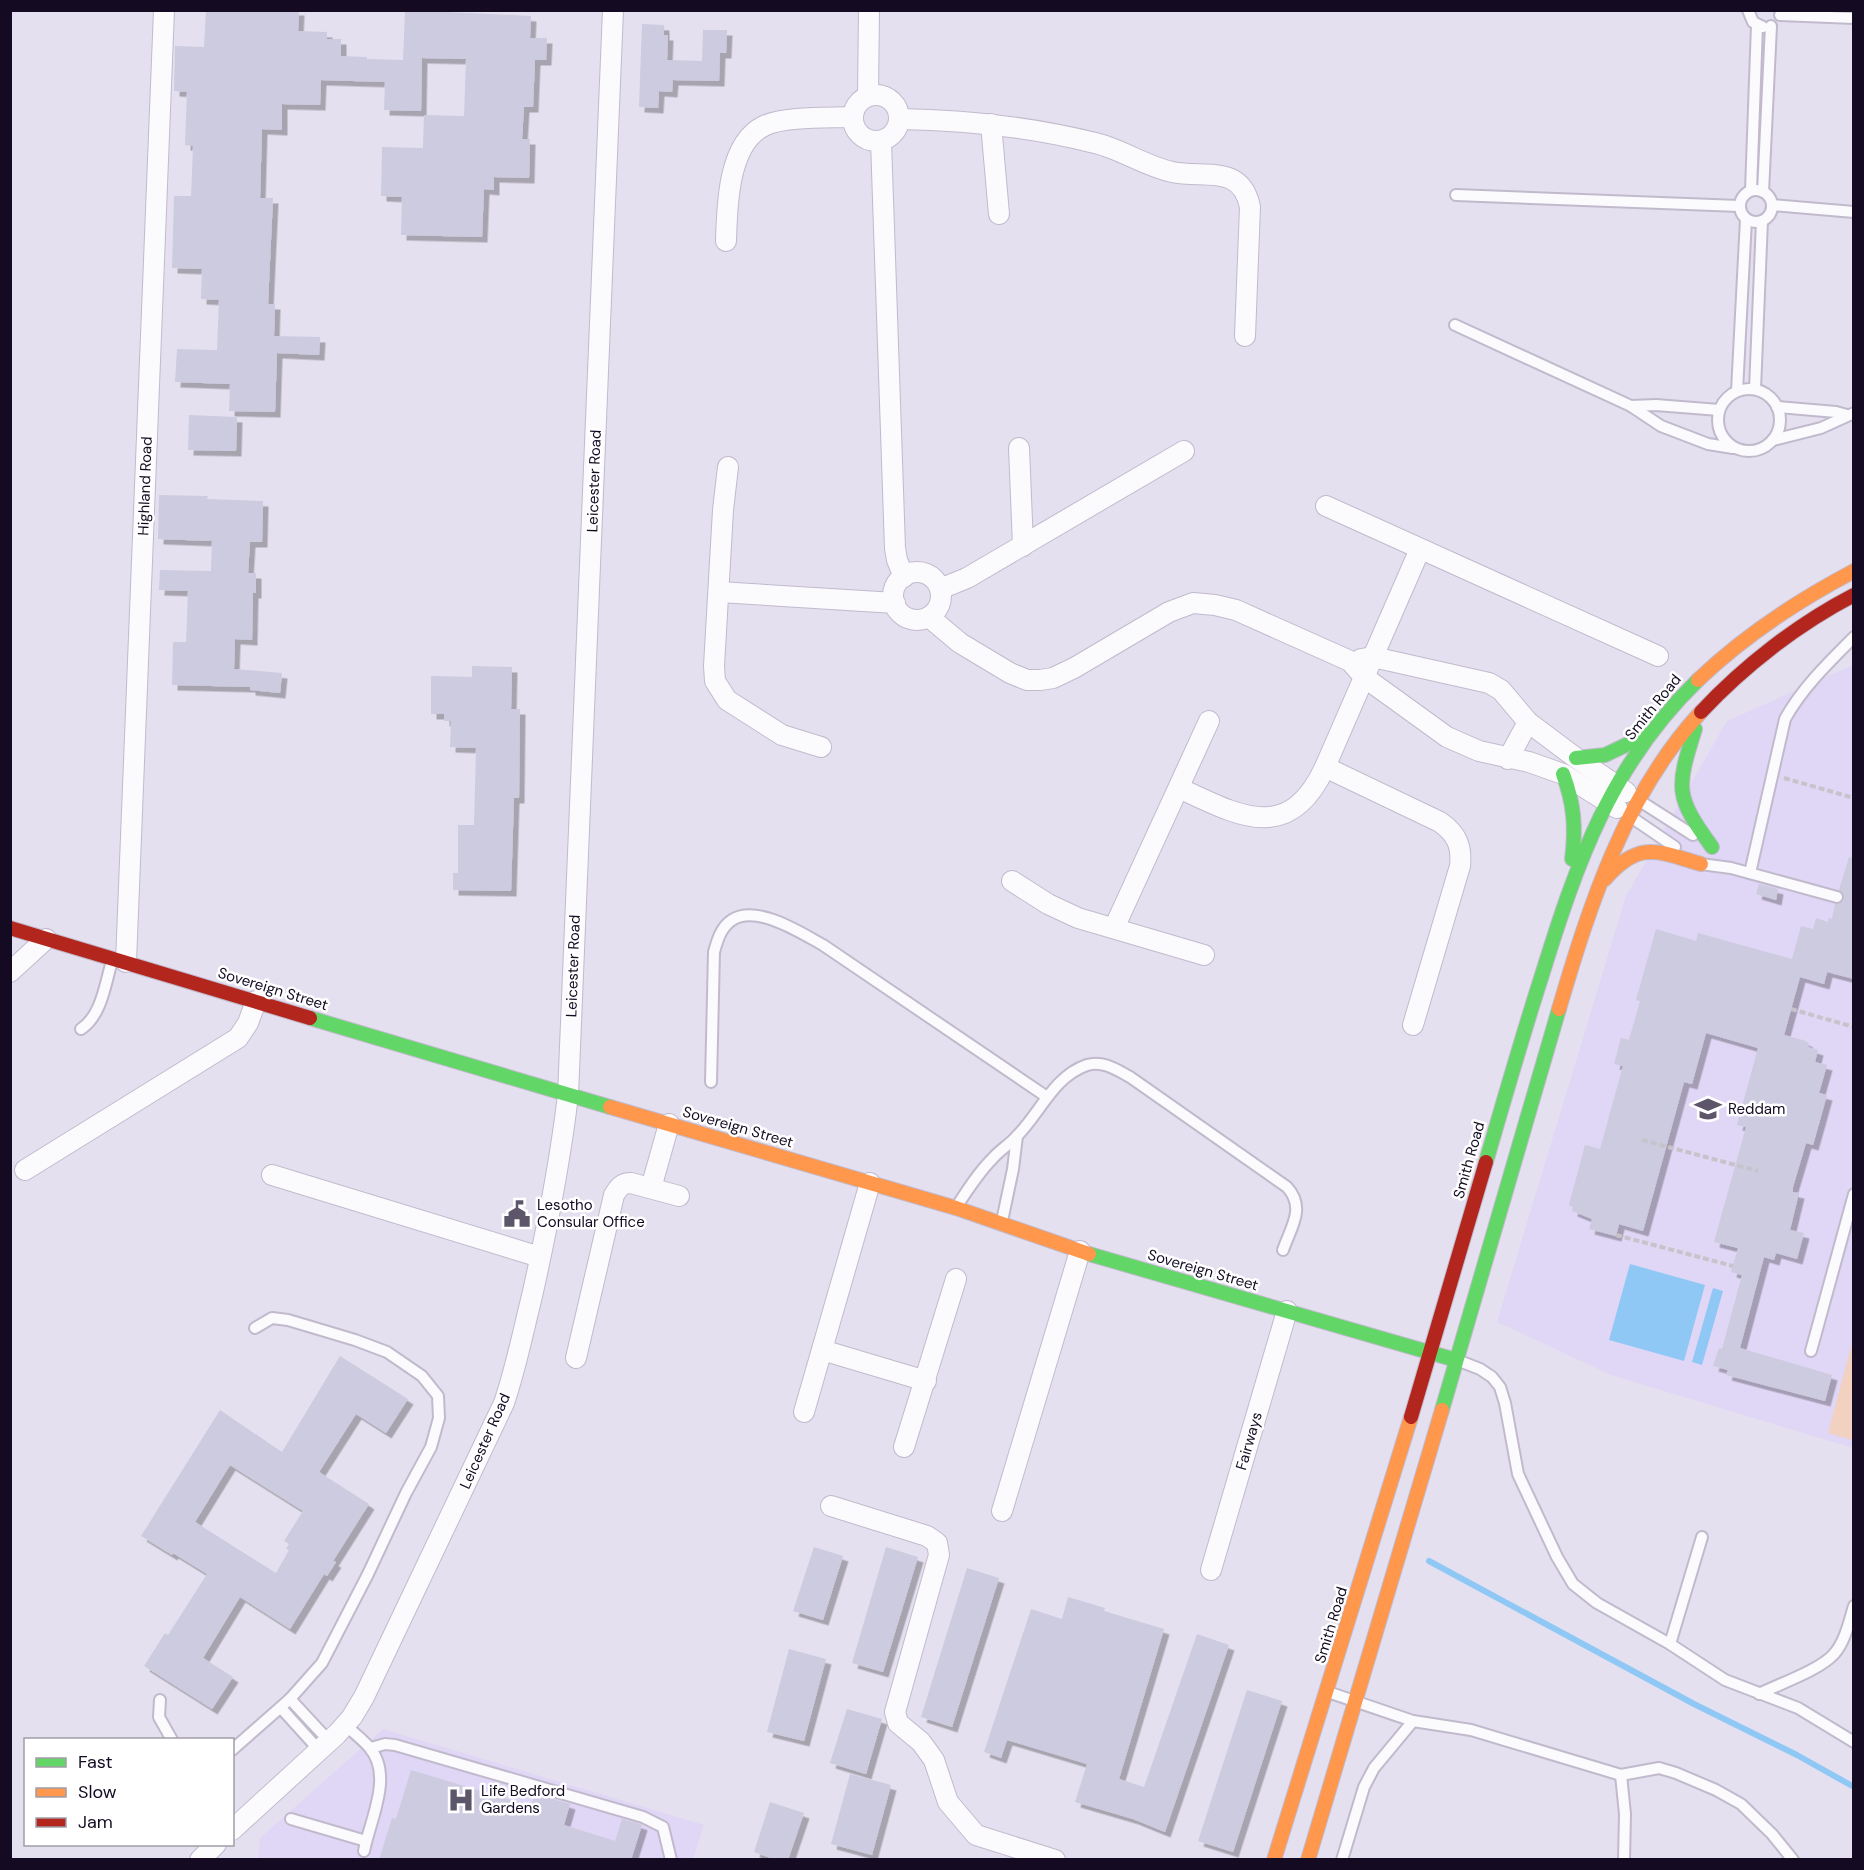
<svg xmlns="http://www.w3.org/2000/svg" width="1864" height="1870" font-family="'DM Sans',sans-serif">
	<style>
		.built { fill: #e0d6f5 }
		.green { fill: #f2d1c0 }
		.water { fill: #8fc8f5 }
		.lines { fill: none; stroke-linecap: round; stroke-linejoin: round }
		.stream { stroke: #8fc8f5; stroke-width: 6 }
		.building { fill: #cccbdf; fill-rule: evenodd; filter: url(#shadow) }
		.lane-casing { stroke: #c1bacd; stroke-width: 14 }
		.street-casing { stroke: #c1bacd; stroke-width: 22 }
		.fast-casing { stroke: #c1bacd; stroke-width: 16 }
		.slow-casing { stroke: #c1bacd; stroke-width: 16 }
		.jam-casing { stroke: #c1bacd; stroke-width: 16 }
		.path { stroke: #c7c3ca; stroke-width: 4; stroke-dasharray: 6 3; stroke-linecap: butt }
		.lane { stroke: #fbfafd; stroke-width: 10 }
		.street { stroke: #fbfafd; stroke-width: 20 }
		.fast { stroke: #63d668; stroke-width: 14 }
		.slow { stroke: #ff974d; stroke-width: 14 }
		.jam { stroke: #b3261e; stroke-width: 14 }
		.labels { text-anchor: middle; stroke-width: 5; stroke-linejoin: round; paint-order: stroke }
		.street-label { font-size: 15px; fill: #140b22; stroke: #fff }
		.poi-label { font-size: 15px; fill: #140b22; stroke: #fff; text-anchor: start }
	</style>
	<defs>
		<filter id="shadow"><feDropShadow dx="5.5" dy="5.5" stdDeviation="0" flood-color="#0004"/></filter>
	</defs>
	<rect width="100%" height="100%" fill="#e5e0ef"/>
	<g class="built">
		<path d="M1853,665v783l-242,-73 -114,-53 129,-426 101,-175z"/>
		<path d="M383,1729l321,96 -11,34 -435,1 2,-22z"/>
	</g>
	<path class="green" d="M1853,1340v100l-25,-7z"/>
	<g class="water">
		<path d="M1630,1264l75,21 -21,76 -75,-21z"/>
		<path d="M1713,1288l10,3 -21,74 -10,-3z"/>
	</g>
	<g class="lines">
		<path class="stream" d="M1429,1561l265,143 103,51 57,32"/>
	</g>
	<g class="building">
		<path d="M206,10h93l-1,21 29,1v7h14v17l26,1v2l36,1 2,-50 126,6 -1,22h17l-1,22h-11l-2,47h-9l-2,32h8l-1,39 -35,-1v13l-10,-1 -2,48 -81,-2 1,-38 -21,-1 1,-49 41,1 1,-33 40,1 2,-57 -44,-1 -1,53 -37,-1 1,-28 -64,-2 -1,25 -38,-1v26l-20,-1 -2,69h13l-5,106h7l-1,32 46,1 -1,18 -42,-2 -2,59 -46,-1 1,-27 -55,-2 2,-33 40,1 2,-50 -18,-1 1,-30 -30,-1 2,-72h17l2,-50 -8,-1 2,-53 -13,-1 1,-45 29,1z"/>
		<path d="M642,24l22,1v10h4l-1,25 35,1 1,-31h24l-1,23h-6l-1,28 -46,-1 -1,12 -13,-1 -1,17 -19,-1z"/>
		<path d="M189,415l48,2 -1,34 -48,-1z"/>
		<path d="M159,495l49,1 -1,3 56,2 -1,41h-12l-2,31h8v20h-3l-1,47 -17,-1 -1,30 48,4 -2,20 -30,-3v-3l-78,-2 1,-43h13l2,-51 -29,-1 1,-20 51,1 1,-30 -54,-2z"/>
		<path d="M472,666l40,1 -1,42h9l-1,89h-5l-3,93 -58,-1v-17h5v-48h16l2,-77 -26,-1 1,-26h-7v-7h-13v-38l41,1z"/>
		<path d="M1849,857l5,1v121l-27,-7 -3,12 -24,-7 -16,58 22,6 3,3 -1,3 10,3 -3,12 12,3 -8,28 8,2 -14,50 -7,-2 -13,44v5l6,1 -9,37 14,3 -7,26 -21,-6 -2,7 -10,-3 -24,91 92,27 -7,26 -99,-26 2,-5 -15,-4 6,-18 3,1 20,-74 -11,-3 7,-24 -24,-6 32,-115 -9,-2 21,-77 -52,-15 -14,51 -8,-2 -41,149 -24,-7 -3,12 -27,-7 3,-10 -20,-8 1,-4 -4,-2 16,-60 15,4 23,-83 -9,-2 7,-26 8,2 11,-39 -4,-1 20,-71 40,12 2,-8 94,26 9,-33 12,3 3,-11 12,4 1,-4 3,1 3,-15h4l5,-4v-5l-5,-5z"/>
		<path d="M1759,884l19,5 -2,11 -20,-6z"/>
		<path d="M340,1356l68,43 -22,34 -30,-19 -37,58 50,32 -36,57 3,1 -9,14 -3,-2 -34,55 -50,-32 -37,61 30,19 -21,32 -68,-43 21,-33 3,2 39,-61 -34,-21 -1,2 -31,-19 79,-126 62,42zM230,1465l73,46 -19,30 5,3 -3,5 3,1 -13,23 -81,-51z"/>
		<path d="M814,1547l29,9 -20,64 -30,-9z"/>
		<path d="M886,1547l32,10 -35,115 -31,-9z"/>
		<path d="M967,1568l32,10 -47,149 -31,-10z"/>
		<path d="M1068,1597l37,11 -1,3 60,18 -45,150 25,8 53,-153 32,11 -64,187 -32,-13 -58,-17 12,-38 -80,-24 -6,18 -17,-6 47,-143 31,10z"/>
		<path d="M789,1649l37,10 -22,82 -37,-9z"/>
		<path d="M1247,1690l35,11 -49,151 -35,-11z"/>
		<path d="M847,1709l35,10 -16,55 -36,-11z"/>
		<path d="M411,1770l120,36 4,-12 35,10 -6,21 51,16 7,-22 18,5 2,1 -11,35h-252l13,-42 4,1z"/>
		<path d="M850,1774l41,11 -19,70 -41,-11z"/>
		<path d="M770,1802l34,11 -16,47h-12l-22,-8z"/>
	</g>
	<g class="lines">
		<defs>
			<g id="lane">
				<path d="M1748,10l5,12 10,5"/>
				<path d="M1780,15l74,3"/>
				<circle cx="1756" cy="206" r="16"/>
				<path d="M1751,190l6,-165"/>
				<path d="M1763,192l8,-166"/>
				<path d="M1456,195l283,11"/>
				<path d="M1772,205l82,7"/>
				<path d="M1455,325l176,81 30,20 47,18 25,4"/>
				<circle cx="1749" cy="420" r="31"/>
				<path d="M1755,389l7,-168"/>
				<path d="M1737,391l9,-172"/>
				<path d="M1631,406l25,-1 63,5"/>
				<path d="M1777,407l59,5 11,3"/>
				<path d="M1773,440l48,-12 33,-15"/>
				<path d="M1640,801l53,34"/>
				<path d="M1631,817l44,30"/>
				<path d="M1701,864l30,4 106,29"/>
				<path d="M1750,873l35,-154c17,-31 44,-57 69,-82"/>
				<path d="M81,1029c21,-14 24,-45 31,-68"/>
				<path d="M711,1082l3,-130c3,-11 7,-25 18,-32 25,-16 69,13 91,25l224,152"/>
				<path d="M957,1206c11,-17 22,-34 36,-48 7,-8 17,-14 24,-22 23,-23 37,-60 70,-71 16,-5 30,5 43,12l157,110c19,21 4,40 -4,63"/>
				<path d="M1002,1221l11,-52 4,-33"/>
				<path d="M1811,1351l43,-157"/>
				<path d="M1457,1360l23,9 12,8 8,10 5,16 13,71 39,83 16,27 24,19 73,41 55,36 73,28 56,34"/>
				<path d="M1670,1644l32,-107"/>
				<path d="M1328,1692l85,29 58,9 150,45 38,-7 17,5 40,17 25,14 31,30 21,26"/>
				<path d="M1759,1694c20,-10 61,-24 75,-40 11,-12 15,-32 20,-48"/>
				<path d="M290,1699l39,42"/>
				<path d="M160,1700l-1,17 13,23"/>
				<path d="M281,1708l38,42"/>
				<path d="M345,1725c8,7 17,14 24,22 25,28 1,73 -5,104"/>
				<path d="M371,1748l14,-4 10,1 248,72 20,10 8,33"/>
				<path d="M232,1750l58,-51 32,-36 46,-89 38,-81 25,-46 8,-29 -1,-22 -16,-20 -35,-24 -32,-12 -67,-20 -16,-2 -17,10"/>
				<path d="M1621,1775l4,39 -1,46"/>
				<path d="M291,1819l75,22"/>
				<path d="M1342,1860l22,-73 10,-19 39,-47"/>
			</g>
			<g id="street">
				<circle cx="876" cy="118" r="23"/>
				<path d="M868,95l1,-85"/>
				<path d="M900,119c65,1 131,8 195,24 26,6 50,23 77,29 32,7 69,-9 78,35l-5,129"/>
				<path d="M991,124l8,90"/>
				<path d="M881,141l14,407 2,12 7,17"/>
				<path d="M726,241c1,-35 2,-98 38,-115 19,-10 66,-8 88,-9"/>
				<path d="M1019,448l4,98"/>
				<path d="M728,467l-5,43 -9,156 1,15 12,19 55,35 39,12"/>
				<path d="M1326,506l332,150"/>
				<circle cx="917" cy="596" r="24"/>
				<path d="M940,589l27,-11 217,-127"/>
				<path d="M719,592l176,11"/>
				<path d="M929,617l31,26 50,30 17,7h13l13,-2 21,-10 95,-56 24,-9 22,2 21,5 114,51 14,16 83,60 32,14 50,11 34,12 54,34"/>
				<path d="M1361,659l12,-2 116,26 12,7 27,32 48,36 50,34"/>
				<path d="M1508,759l20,-37"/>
				<path d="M1325,767l115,55c17,12 22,24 20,44l-47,159"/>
				<path d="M1179,788c60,28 110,57 146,-21l95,-218"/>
				<path d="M1012,881l36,23 30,14 126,37"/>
				<path d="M1114,928l95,-207"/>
				<path d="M126,962l38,-952"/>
				<path d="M10,972l36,-33"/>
				<path d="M25,1170l213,-132 10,-15 8,-22"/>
				<path d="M272,1175l268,82"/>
				<path d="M651,1188l18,-64"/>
				<path d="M822,1350l104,31"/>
				<path d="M576,1358l38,-163c5,-8 8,-12 17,-12l48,13"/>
				<path d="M804,1412l66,-229"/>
				<path d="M904,1447l52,-168"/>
				<path d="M831,1506l96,30 10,7 2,12 -44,157 3,11 23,19 13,18 14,42 28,33 79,25"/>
				<path d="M1002,1511l78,-260"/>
				<path d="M1211,1570l76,-259"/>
				<path d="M232,1830l105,-96 15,-17 12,-20 140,-294c12,-35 19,-71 28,-107 15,-67 28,-133 36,-201l45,-1085"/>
				<path d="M200,1860l16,-16"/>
			</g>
			<g id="fast">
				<path d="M1695,729c-19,60 -20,67 17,118"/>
				<path d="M1576,758l29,-3 42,-20"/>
				<path d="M1563,774c11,29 13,54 9,85"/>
				<path d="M310,1018l300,89"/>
				<path d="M1486,1162c18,-62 36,-125 56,-187 35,-113 69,-211 156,-295"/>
				<path d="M1089,1254l367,106"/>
				<path d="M1442,1410l117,-401"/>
			</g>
			<g id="slow">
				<path d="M1698,680c47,-45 99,-79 156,-109"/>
				<path d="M1605,879c34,-39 52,-28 96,-15"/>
				<path d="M1559,1009c31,-105 66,-215 142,-297"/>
				<path d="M610,1107l346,101 133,46"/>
				<path d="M1274,1860l137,-443"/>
				<path d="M1308,1860l134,-450"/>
			</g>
			<g id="jam">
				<path d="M1701,712c43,-46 97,-88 153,-117"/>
				<path d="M10,928l300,90"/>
				<path d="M1411,1417l75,-255"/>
			</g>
		</defs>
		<use href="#lane" class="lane-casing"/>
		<use href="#street" class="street-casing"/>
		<use href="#fast" class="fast-casing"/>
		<use href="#slow" class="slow-casing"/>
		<use href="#jam" class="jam-casing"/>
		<g class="path">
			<path d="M1784,778l70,20"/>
			<path d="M1791,1009l63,18"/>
			<path d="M1642,1140l116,31"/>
			<path d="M1616,1235l117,31"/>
		</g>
		<use href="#lane" class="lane"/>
		<use href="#street" class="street"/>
		<use href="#fast" class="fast"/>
		<use href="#slow" class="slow"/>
		<use href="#jam" class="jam"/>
	</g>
	<defs>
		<symbol id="school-bare" viewBox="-9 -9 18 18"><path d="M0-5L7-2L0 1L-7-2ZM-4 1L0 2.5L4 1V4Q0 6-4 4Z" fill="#5d566a" stroke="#fff" stroke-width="2.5" paint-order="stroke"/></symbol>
		<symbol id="civic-bare" viewBox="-9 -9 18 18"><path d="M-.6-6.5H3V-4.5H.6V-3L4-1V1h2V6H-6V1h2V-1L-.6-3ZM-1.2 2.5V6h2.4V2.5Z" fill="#5d566a" stroke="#fff" stroke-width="2.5" paint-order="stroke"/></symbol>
		<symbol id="hospital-bare" viewBox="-9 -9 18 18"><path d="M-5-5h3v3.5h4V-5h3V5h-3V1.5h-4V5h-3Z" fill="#5d566a" stroke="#fff" stroke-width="2.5" paint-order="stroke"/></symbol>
	</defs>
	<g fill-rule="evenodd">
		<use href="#school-bare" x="1689" y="1090" width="38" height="38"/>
		<use href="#civic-bare" x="498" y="1195" width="38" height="38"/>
		<use href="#hospital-bare" x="442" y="1781" width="38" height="38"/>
	</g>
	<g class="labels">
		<g class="street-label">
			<text transform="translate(594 481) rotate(-88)" y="5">Leicester Road</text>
			<text transform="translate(145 486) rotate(-88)" y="5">Highland Road</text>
			<text transform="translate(1653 707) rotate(-51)" y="5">Smith Road</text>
			<text transform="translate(573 966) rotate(-88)" y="5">Leicester Road</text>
			<text transform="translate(273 989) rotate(17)" y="5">Sovereign Street</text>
			<text transform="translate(738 1127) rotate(16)" y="5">Sovereign Street</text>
			<text transform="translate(1469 1160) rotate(-74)" y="5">Smith Road</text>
			<text transform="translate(1203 1270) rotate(16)" y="5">Sovereign Street</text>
			<text transform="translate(485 1441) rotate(-66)" y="5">Leicester Road</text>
			<text transform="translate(1249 1441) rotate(-74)" y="5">Fairways</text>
			<text transform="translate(1331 1625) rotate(-73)" y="5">Smith Road</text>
		</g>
		<g class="poi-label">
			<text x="1728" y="1114">Reddam</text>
			<text x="537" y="1210">Lesotho<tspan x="537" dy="17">Consular Office</tspan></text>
			<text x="481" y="1796">Life Bedford<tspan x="481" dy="17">Gardens</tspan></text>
		</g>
	</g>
	<rect width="1864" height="1870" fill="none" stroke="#140b22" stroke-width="24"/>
	<rect x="24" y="1738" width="210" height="108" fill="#ffffff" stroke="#a19da7" stroke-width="1.5"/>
	<rect x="36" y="1758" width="30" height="9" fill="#63d668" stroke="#a19da7" stroke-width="1.5"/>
	<text x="78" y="1768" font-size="18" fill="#140b22">Fast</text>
	<rect x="36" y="1788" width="30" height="9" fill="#ff974d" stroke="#a19da7" stroke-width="1.5"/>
	<text x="78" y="1798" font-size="18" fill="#140b22">Slow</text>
	<rect x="36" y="1818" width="30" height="9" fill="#b3261e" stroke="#a19da7" stroke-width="1.5"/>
	<text x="78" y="1828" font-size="18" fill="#140b22">Jam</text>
</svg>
